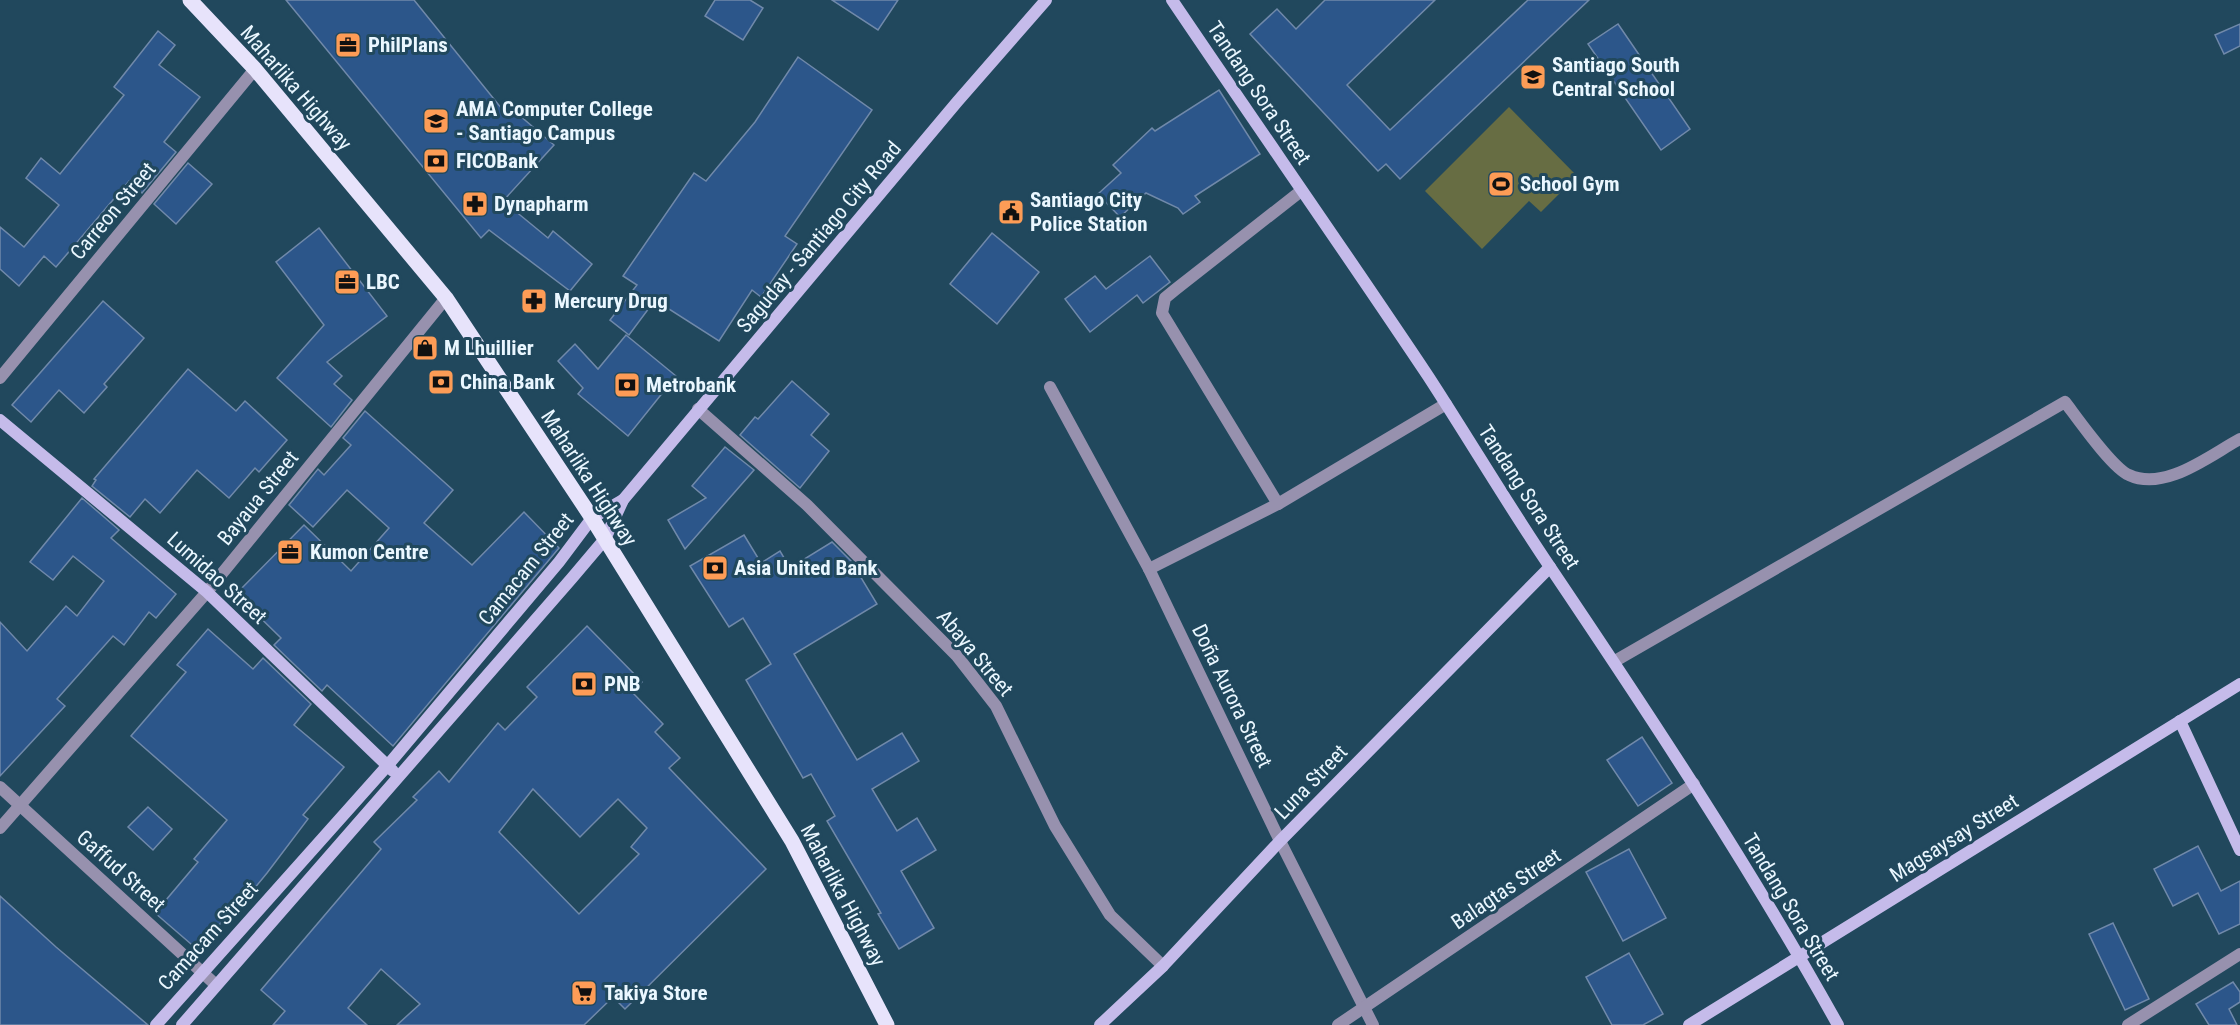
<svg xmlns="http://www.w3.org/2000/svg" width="2240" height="1025" font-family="'Roboto Condensed',sans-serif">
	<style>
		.green { fill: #676d43 }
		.building { fill: #2c568a; stroke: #7089aa; stroke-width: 1.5; fill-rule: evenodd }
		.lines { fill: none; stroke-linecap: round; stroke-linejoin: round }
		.street { stroke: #9791ae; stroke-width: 12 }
		.secondary { stroke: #c5bbea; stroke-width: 12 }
		.primary { stroke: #e7e3fb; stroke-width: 15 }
		.labels { text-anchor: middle; stroke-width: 6; stroke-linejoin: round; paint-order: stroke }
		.poi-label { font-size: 21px; font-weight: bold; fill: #eaf7ff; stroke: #21485d; text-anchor: start }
		.street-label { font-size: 21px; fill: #eaf7ff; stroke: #21485d }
	</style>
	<rect width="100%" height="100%" fill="#21485d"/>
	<path class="green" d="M1509,107l68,69 -36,36 -12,-11 -47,48 -57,-58z"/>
	<g class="building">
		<path d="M286,0h128l92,114 6,-5 42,36 -51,56 45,37 5,-7 39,33 -22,27 -81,-61 -8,8z"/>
		<path d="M715,0h35l13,8 -20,32 -38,-24z"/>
		<path d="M832,0h66l-20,30z"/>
		<path d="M1325,0h110l-88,85 43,45 138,-130h61l-189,179 -14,-15 -8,7 -128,-137 27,-25 19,20z"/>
		<path d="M1618,24l72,105 -29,21 -73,-106z"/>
		<path d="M2240,24v22l-16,8 -9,-19z"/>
		<path d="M158,31l17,14 -16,20 41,32 -36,45 12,10 -34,41 -13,-12 -73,86 -12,-11 -25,30 -19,-17v-42l24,20 35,-42 -33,-27 15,-20 19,16 64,-79 -10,-8z"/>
		<path d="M798,57l74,53 -87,126 12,8 -36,53 -9,-7 -33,51 -64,-41 -26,35 -19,-15 27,-35 -14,-9 71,-103 12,8 49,-59z"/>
		<path d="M1219,90l41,64 -65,42 5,6 -17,12 -5,-6 -32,-15 -26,24 -22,-23 23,-21 -8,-8 39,-37 3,3z"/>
		<path d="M188,163l24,21 -36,40 -22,-20z"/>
		<path d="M319,228l68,88 -60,46 15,14 -8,8 18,16 -21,27 -54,-49 47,-53 -48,-63z"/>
		<path d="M992,233l47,39 -42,52 -47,-40z"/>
		<path d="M1150,256l20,26 -27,21 -6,-8 -47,37 -25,-33 30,-23 11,13z"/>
		<path d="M103,301l41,37 -40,46 3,3 -23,26 -25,-23 -28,32 -19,-17z"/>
		<path d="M626,335l50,41 -48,60 -50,-42 5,-6 -25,-27 17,-17 23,25z"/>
		<path d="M188,369l48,42 9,-10 42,39 -28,32 -4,-4 -26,30 -32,-28 -37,43 -15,-14 -15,18 -38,-31 4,-6 -2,-1z"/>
		<path d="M792,381l37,33 -18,21 18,16 -29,37 -60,-53 15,-18 3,2z"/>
		<path d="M365,411l88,79 -29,33 48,42 52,-53 35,36 -166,198 -66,-61 -5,6 -48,-46 7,-7 -45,-44 68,-69 47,46 38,-43 -42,-38 -34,37 -24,-22 29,-36 6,6 27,-30 -8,-7z"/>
		<path d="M725,447l29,23 -69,79 -17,-29 38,-22 -14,-12z"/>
		<path d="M82,498l37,32 -8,8 65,56 -20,24 -7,-6 -25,33 -11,-9 -56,63 8,7 -65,70v-154l27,29 39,-45 11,10 27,-35 -31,-25 -20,24 -23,-18z"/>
		<path d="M744,535l17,28 19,-12 10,17 42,-26 19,19 26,43 -83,50 63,106 45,-27 17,28 -47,28 25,42 20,-13 19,32 -35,21 33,57 -35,21 -21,-35 3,-1 -54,-92 8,-5 -24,-42 -8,4 -57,-98 25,-16 -28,-46 -14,9 -39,-61z"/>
		<path d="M587,626l55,56 -10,10 31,32 -8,8 25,26 -11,10 97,101 -141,140 -12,-12 -29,28h-187l23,-21 -39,-35 -33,39 19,17h-94l12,-14 -24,-21 120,-141 -7,-7 43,-42 -4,-3 26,-26 10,11 49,-59 7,7 32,-33 -10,-10zM533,789l47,48 38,-38 29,29 -16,19 8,7 -60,60 -80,-82z"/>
		<path d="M208,629l45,40 10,-11 48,46 -17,21 50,42 -41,48 5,4 -41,54 -23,28 -3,-2 -43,51 -43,-37 43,-51 -4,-3 33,-39 -96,-84 55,-64 -9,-7z"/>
		<path d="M1642,737l30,46 -34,23 -31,-46z"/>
		<path d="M148,807l24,22 -19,21 -25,-23z"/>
		<path d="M2198,846l23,45 19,-10v43l-21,10 -21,-41 -25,13 -19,-37z"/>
		<path d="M1629,849l37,69 -43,23 -37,-69z"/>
		<path d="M0,896l56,51 92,78h-148z"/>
		<path d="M2113,923l36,76 -24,11 -36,-76z"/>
		<path d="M1629,953l34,61 -20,11h-31l-26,-48z"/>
		<path d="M2233,982l7,10v10l-11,7 8,16h-28l-13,-21z"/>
	</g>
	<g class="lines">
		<g class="street">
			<path d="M0,378l255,-309"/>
			<path d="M1050,387l99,182 131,272 93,184"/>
			<path d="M698,409l109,96 150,151 39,50 59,120 55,89 53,51"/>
			<path d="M1278,504l-116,-191 3,-15 11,-9 125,-98"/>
			<path d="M1149,569l129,-65 168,-100"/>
			<path d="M1615,661l450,-259c13,17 47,66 64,73 36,17 81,-20 111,-36"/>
			<path d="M0,787l216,198"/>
			<path d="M0,828l207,-236 239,-294"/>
			<path d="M1338,1025l356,-241"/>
			<path d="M2128,1025l112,-71"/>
		</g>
		<g class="secondary">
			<path d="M1172,0c85,126 172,250 256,376 41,63 80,129 122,191 101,150 200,300 288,458"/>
			<path d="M0,420l207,172 186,179"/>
			<path d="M2180,721l60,129"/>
			<path d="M156,1025l232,-260 171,-203 33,-44 31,-18"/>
			<path d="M182,1025l390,-447 33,-39 18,-39 334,-398 89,-102"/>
			<path d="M1100,1025l63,-59 117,-125 270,-274"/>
			<path d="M1689,1025l551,-341"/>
		</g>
		<path class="primary" d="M190,0l65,69 191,229 146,220 200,323 95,184"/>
	</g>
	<defs>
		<symbol id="office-square" viewBox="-11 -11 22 22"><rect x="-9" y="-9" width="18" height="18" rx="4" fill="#fd9c56" stroke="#21485d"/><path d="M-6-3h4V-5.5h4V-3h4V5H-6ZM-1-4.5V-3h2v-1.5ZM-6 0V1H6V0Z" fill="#111"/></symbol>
		<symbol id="school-square" viewBox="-11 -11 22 22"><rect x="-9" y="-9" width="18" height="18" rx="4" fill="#fd9c56" stroke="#21485d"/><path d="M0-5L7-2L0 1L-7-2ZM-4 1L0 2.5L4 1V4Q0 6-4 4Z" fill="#111"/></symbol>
		<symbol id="university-square" viewBox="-11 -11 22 22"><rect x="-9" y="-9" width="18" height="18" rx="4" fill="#fd9c56" stroke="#21485d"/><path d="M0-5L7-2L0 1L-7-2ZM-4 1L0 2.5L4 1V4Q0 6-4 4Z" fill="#111"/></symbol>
		<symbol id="bank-square" viewBox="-11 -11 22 22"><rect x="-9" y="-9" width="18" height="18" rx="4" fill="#fd9c56" stroke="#21485d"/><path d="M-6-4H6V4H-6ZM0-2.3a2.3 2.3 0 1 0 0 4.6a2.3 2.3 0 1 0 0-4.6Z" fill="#111"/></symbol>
		<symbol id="stadium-square" viewBox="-11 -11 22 22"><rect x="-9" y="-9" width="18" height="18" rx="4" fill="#fd9c56" stroke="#21485d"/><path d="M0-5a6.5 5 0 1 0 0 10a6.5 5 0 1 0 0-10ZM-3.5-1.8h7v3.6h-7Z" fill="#111"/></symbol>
		<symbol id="pharmacy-square" viewBox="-11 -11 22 22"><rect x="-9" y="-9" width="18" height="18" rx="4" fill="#fd9c56" stroke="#21485d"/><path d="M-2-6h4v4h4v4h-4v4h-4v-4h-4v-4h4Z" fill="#111"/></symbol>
		<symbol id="civic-square" viewBox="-11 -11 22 22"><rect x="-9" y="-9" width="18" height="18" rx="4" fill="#fd9c56" stroke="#21485d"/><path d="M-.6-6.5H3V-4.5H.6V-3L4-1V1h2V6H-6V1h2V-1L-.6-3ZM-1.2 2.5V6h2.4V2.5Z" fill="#111"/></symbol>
		<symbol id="shop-square" viewBox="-11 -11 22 22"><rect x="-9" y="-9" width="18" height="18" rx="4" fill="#fd9c56" stroke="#21485d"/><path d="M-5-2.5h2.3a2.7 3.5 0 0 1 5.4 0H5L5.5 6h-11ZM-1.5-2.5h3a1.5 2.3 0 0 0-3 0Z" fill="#111"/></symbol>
		<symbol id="supermarket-square" viewBox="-11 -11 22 22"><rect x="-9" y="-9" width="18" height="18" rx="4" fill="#fd9c56" stroke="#21485d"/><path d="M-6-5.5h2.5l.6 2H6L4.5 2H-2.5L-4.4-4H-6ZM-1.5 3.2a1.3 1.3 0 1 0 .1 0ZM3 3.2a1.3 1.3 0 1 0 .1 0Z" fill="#111"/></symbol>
	</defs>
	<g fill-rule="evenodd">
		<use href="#office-square" x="333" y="30" width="30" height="30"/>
		<use href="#school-square" x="1518" y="62" width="30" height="30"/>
		<use href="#university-square" x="421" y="106" width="30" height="30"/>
		<use href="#bank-square" x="421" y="146" width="30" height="30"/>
		<use href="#stadium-square" x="1486" y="169" width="30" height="30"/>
		<use href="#pharmacy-square" x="460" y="189" width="30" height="30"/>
		<use href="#civic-square" x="996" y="197" width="30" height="30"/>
		<use href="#office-square" x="332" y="267" width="30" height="30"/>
		<use href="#pharmacy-square" x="519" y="286" width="30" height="30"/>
		<use href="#shop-square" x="410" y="333" width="30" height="30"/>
		<use href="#bank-square" x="426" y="367" width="30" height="30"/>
		<use href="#bank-square" x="612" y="370" width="30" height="30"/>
		<use href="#office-square" x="275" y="537" width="30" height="30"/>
		<use href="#bank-square" x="700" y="553" width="30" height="30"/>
		<use href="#bank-square" x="569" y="669" width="30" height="30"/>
		<use href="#supermarket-square" x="569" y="978" width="30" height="30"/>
	</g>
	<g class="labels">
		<g class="poi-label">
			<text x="368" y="52">PhilPlans</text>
			<text x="1552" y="72">Santiago South<tspan x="1552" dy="24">Central School</tspan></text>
			<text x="456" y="116">AMA Computer College<tspan x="456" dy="24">- Santiago Campus</tspan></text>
			<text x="456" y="168">FICOBank</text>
			<text x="1520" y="191">School Gym</text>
			<text x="1030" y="207">Santiago City<tspan x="1030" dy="24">Police Station</tspan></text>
			<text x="494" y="211">Dynapharm</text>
			<text x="366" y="289">LBC</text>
			<text x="554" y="308">Mercury Drug</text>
			<text x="444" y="355">M Lhuillier</text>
			<text x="460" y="389">China Bank</text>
			<text x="646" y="392">Metrobank</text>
			<text x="310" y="559">Kumon Centre</text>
			<text x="734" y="575">Asia United Bank</text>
			<text x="604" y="691">PNB</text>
			<text x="604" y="1000">Takiya Store</text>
		</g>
		<g class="street-label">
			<text transform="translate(296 88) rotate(49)" y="7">Maharlika Highway</text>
			<text transform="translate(1259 93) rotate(56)" y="7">Tandang Sora Street</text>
			<text transform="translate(113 211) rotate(-50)" y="7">Carreon Street</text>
			<text transform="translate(819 237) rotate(-50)" y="7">Saguday - Santiago City Road</text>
			<text transform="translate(589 478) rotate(57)" y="7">Maharlika Highway</text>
			<text transform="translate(1529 497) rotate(57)" y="7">Tandang Sora Street</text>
			<text transform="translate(258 498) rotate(-51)" y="7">Bayaua Street</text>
			<text transform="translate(526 569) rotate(-51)" y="7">Camacam Street</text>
			<text transform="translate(217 578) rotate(42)" y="7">Lumidao Street</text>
			<text transform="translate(975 653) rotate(50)" y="7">Abaya Street</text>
			<text transform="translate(1232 696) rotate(64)" y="7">Doña Aurora Street</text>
			<text transform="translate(1311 782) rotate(-46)" y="7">Luna Street</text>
			<text transform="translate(1954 838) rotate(-32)" y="7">Magsaysay Street</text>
			<text transform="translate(121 871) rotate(42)" y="7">Gaffud Street</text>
			<text transform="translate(1506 889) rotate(-34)" y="7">Balagtas Street</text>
			<text transform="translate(843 895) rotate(62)" y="7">Maharlika Highway</text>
			<text transform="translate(1791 907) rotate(59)" y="7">Tandang Sora Street</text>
			<text transform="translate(208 936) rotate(-48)" y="7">Camacam Street</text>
		</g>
	</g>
</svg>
